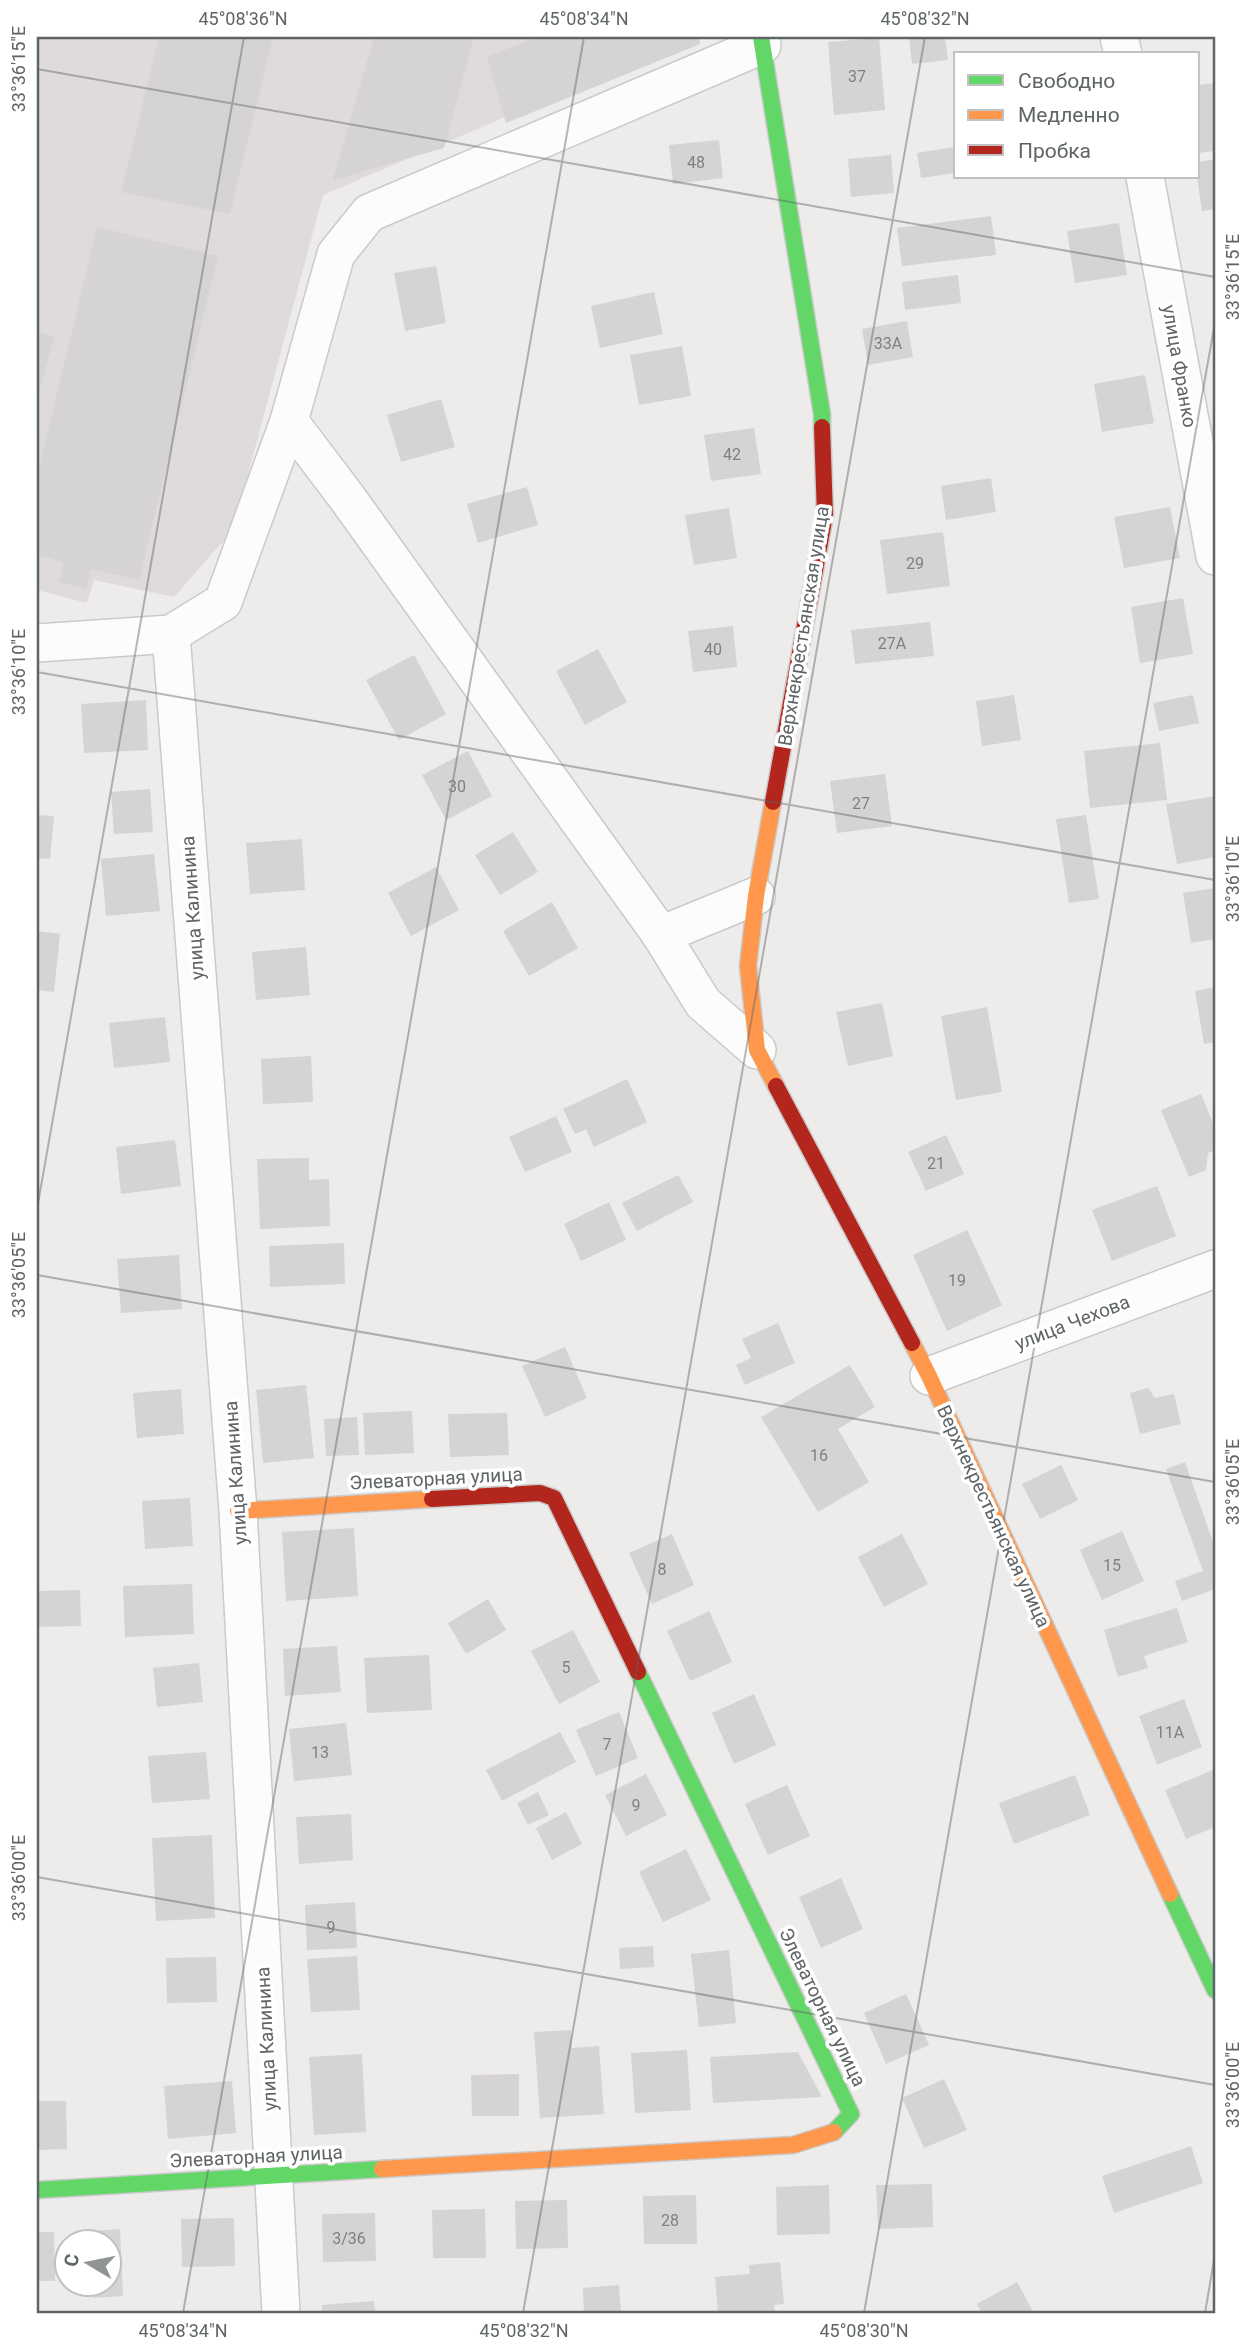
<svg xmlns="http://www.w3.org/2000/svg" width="1252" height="2350" font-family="Roboto,sans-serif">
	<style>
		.industrial { fill: #dedbda }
		.building { fill: #d5d3d3 }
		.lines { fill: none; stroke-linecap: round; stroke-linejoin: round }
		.street-casing { stroke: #cbcaca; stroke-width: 40 }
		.fast-casing { stroke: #cacaca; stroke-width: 19 }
		.slow-casing { stroke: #cacaca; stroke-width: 19 }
		.jam-casing { stroke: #cacaca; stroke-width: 19 }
		.street { stroke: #fcfcfc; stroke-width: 37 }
		.fast { stroke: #63d668; stroke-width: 16 }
		.slow { stroke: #ff974d; stroke-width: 16 }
		.jam { stroke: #b3261e; stroke-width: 16 }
		.ticks { fill: none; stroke: #5f6467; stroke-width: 2; stroke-opacity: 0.45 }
		.labels { text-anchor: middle; stroke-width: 7; stroke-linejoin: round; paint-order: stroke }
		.number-label { font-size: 16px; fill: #7e8183 }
		.street-label { font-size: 19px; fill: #5f6467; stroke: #fff }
		.neatline { fill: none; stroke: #5f6467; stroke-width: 2.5 }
		.ticks-label { font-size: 18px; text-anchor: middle; fill: #5f6467 }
	</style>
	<rect width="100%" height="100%" fill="#eeecea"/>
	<path class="industrial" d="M37,37h655l-369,158 -90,335 -59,67 -80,-17 -7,23 -50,-13z"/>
	<g class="building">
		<path d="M159,37h114l-43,177 -109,-22z"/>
		<path d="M374,37h100l-30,111 -111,32z"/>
		<path d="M537,37h162l1,7 -194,79 -19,-66z"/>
		<path d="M909,37h36l3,23 -36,4z"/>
		<path d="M879,38l6,72 -51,5 -6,-73z"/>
		<path d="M1215,83v68l-17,2v-68z"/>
		<path d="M719,140l4,38 -50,6 -4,-39z"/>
		<path d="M954,147l2,26 -35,5 -4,-25z"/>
		<path d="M891,155l3,38 -43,4 -3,-38z"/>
		<path d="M1215,159v50l-13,2 -5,-34 1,-15z"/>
		<path d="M991,216l5,39 -94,11 -5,-38z"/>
		<path d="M1119,223l8,52 -52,8 -8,-52z"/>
		<path d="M97,227l121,29 -79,324 -48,-11 -5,20 -27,-7 5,-20 -27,-7v-78z"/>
		<path d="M436,266l10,57 -41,8 -11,-58z"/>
		<path d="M958,275l3,28 -56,7 -3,-28z"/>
		<path d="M654,292l9,42 -63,14 -9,-42z"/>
		<path d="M907,321l6,36 -45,8 -6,-36z"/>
		<path d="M37,332l17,5 -16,59h-1z"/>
		<path d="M682,346l9,50 -52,9 -9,-50z"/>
		<path d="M1145,375l9,48 -52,9 -8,-48z"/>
		<path d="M441,399l14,48 -54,15 -14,-47z"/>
		<path d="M754,428l7,46 -50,7 -7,-46z"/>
		<path d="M991,478l5,34 -50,8 -5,-34z"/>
		<path d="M527,487l11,38 -60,18 -11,-39z"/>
		<path d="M1170,507l10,51 -56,10 -10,-51z"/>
		<path d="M729,508l8,50 -43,7 -9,-50z"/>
		<path d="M943,532l7,54 -63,8 -7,-54z"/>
		<path d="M1183,598l10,56 -53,9 -9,-56z"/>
		<path d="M930,622l4,34 -79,8 -4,-34z"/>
		<path d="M733,626l4,41 -44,5 -5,-41z"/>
		<path d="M598,649l29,53 -42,23 -29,-54z"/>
		<path d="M414,655l32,59 -47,26 -33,-60z"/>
		<path d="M1014,695l7,45 -39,6 -6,-45z"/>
		<path d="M1193,695l6,28 -40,8 -6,-28z"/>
		<path d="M146,700l2,50 -64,3 -3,-49z"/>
		<path d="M1160,743l7,57 -77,8 -6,-57z"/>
		<path d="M468,751l24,45 -46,24 -24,-45z"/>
		<path d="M885,774l7,52 -55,7 -7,-52z"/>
		<path d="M150,789l3,43 -39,2 -3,-42z"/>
		<path d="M1215,796v61l-38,7 -11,-60z"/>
		<path d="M37,815l17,1 -4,43 -13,-1z"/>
		<path d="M1086,815l13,84 -30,4 -13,-84z"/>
		<path d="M513,832l25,40 -38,23 -25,-40z"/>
		<path d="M302,839l3,51 -55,4 -4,-51z"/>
		<path d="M154,854l6,57 -54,5 -5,-57z"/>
		<path d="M436,867l23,43 -48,26 -23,-43z"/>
		<path d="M1215,888v51l-24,4 -8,-50z"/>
		<path d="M552,902l26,46 -49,28 -26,-45z"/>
		<path d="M37,931l23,3 -6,58 -17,-2z"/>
		<path d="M306,947l4,48 -54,5 -4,-48z"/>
		<path d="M1215,987v55l-11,2 -9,-53z"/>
		<path d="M882,1003l11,53 -45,10 -12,-54z"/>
		<path d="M987,1007l15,85 -46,8 -15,-84z"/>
		<path d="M165,1017l5,45 -56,6 -5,-45z"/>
		<path d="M311,1056l2,46 -50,2 -2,-45z"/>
		<path d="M627,1079l20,43 -53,25 -8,-18 -11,5 -12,-25z"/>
		<path d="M1201,1094l14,34v22l-7,3 -2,17 -17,7 -28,-67z"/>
		<path d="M556,1116l16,36 -47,20 -16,-35z"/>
		<path d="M946,1135l18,39 -38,17 -18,-39z"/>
		<path d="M175,1140l6,46 -60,8 -5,-47z"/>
		<path d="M309,1158v22l20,-1 1,47 -70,3 -3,-70z"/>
		<path d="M678,1175l15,27 -56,29 -15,-28z"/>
		<path d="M1157,1186l19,50 -64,25 -20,-51z"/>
		<path d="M609,1202l17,38 -45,21 -17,-37z"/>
		<path d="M967,1230l35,75 -55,26 -34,-76z"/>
		<path d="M344,1243l1,41 -75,3 -1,-41z"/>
		<path d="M179,1255l3,54 -61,4 -4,-54z"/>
		<path d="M778,1323l17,40 -50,22 -9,-20 15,-7 -9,-19z"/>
		<path d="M565,1347l22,51 -42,19 -23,-51z"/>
		<path d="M850,1365l25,42 -37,22 31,53 -51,30 -57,-95z"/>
		<path d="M306,1385l8,73 -51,5 -7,-73z"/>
		<path d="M1148,1388l7,10 19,-4 7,30 -41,10 -10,-41z"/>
		<path d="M181,1389l3,45 -47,4 -4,-45z"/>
		<path d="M412,1411l2,42 -49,2 -2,-42z"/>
		<path d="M507,1413l2,42 -59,2 -2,-43z"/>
		<path d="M357,1417l2,38 -33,1 -2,-37z"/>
		<path d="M1185,1462l30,86v41l-33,12 -7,-20 28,-10 -37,-102z"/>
		<path d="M1061,1465l17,35 -38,19 -18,-35z"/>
		<path d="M190,1498l3,48 -48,3 -3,-48z"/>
		<path d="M354,1528l4,68 -72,5 -4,-69z"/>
		<path d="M1122,1531l22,50 -42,19 -22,-50z"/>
		<path d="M672,1534l22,51 -42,19 -23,-51z"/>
		<path d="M902,1534l26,50 -44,23 -26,-50z"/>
		<path d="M192,1584l2,50 -69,3 -2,-51z"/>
		<path d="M80,1590l1,36 -44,1v-36z"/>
		<path d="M488,1599l18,31 -40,24 -18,-31z"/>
		<path d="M1177,1608l11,34 -44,14 4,12 -30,9 -14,-47z"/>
		<path d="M709,1611l23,51 -42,19 -23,-50z"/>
		<path d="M573,1630l27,52 -41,22 -28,-53z"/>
		<path d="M337,1646l4,46 -56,4 -2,-47z"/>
		<path d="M429,1655l3,55 -65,3 -3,-55z"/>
		<path d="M199,1663l4,39 -46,5 -4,-39z"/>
		<path d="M754,1694l22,51 -42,19 -22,-51z"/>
		<path d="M1184,1699l18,48 -45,18 -18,-49z"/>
		<path d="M619,1712l19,46 -42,18 -20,-46z"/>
		<path d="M346,1723l6,52 -58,6 -5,-52z"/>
		<path d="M560,1732l16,30 -74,39 -16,-31z"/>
		<path d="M206,1752l4,47 -58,4 -4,-47z"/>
		<path d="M1215,1769v58l-29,12 -21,-49z"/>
		<path d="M646,1774l21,41 -41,21 -21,-41z"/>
		<path d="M1075,1775l15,40 -76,29 -15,-41z"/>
		<path d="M787,1785l23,51 -42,19 -23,-51z"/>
		<path d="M538,1792l11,23 -21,10 -11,-22z"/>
		<path d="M566,1812l16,32 -30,16 -16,-32z"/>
		<path d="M351,1814l2,46 -54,4 -3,-47z"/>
		<path d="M212,1835l3,83 -59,3 -4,-83z"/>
		<path d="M686,1849l25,51 -48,22 -24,-50z"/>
		<path d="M841,1878l22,51 -42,19 -22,-51z"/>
		<path d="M355,1902l2,46 -50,2 -2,-45z"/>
		<path d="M653,1946l1,21 -34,2 -1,-21z"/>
		<path d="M729,1950l7,73 -37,4 -8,-73z"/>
		<path d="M357,1956l3,54 -49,2 -4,-53z"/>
		<path d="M216,1957l1,45 -50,1 -1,-45z"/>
		<path d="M906,1994l23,51 -43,19 -22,-51z"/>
		<path d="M571,2030l1,18 27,-2 5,68 -64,4 -6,-86z"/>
		<path d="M687,2050l4,60 -56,3 -4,-60z"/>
		<path d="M798,2052l24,45 -109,6 -3,-46z"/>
		<path d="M362,2054l4,78 -52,3 -5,-78z"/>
		<path d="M519,2074v42h-47l-1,-41z"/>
		<path d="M944,2079l23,51 -43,18 -22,-50z"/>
		<path d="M232,2081l4,52 -68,6 -4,-53z"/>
		<path d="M37,2101h29l1,48 -30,1z"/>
		<path d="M1191,2146l12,37 -89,30 -12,-37z"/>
		<path d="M932,2184l1,43 -55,2 -2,-44z"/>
		<path d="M829,2185l1,49 -53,1 -1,-48z"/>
		<path d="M696,2195l1,49h-53l-1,-48z"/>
		<path d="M567,2200l1,48 -52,1 -1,-48z"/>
		<path d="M485,2209l1,49h-53l-1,-48z"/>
		<path d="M375,2213l1,48 -53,1 -1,-48z"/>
		<path d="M234,2218l1,48 -53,1 -1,-48z"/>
		<path d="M120,2229l3,67 -30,2v-14h15v-42h-17l-1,-11z"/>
		<path d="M37,2232h17l1,49h-18z"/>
		<path d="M780,2262l4,42 -10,1 1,8h-57l-3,-36 35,-3 -1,-9z"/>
		<path d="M1017,2282l17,31h-52l-5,-9z"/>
		<path d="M619,2285l2,28h-37l-1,-25z"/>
		<path d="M374,2301l1,12h-53v-8z"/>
	</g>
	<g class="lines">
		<defs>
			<g id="street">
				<path d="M1119,37l4,17"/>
				<path d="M1145,177l70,379"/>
				<path d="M289,421l59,78 313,436 42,68 54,47"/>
				<path d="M171,634l67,877 43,802"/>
				<path d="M37,643l134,-9 52,-32 66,-181 47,-167 33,-41 393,-168"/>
				<path d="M661,935l95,-39"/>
				<path d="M929,1376l286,-107"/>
			</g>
			<g id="fast">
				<path d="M761,37l61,377v13"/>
				<path d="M638,1672l213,442 -17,18"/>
				<path d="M1170,1894l45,96"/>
				<path d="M37,2190l345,-21"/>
			</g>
			<g id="slow">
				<path d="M773,802l-17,94 -8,70 9,84 19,36"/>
				<path d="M912,1343l17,33 241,518"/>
				<path d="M238,1511l194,-12"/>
				<path d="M382,2169l411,-24 41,-13"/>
			</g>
			<g id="jam">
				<path d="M773,802l52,-287 -3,-88"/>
				<path d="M776,1086l136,257"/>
				<path d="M432,1499l108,-6 14,5 84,174"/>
			</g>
		</defs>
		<use href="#street" class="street-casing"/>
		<use href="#fast" class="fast-casing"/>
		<use href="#slow" class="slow-casing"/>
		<use href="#jam" class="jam-casing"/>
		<use href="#street" class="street"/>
		<use href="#fast" class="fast"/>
		<use href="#slow" class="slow"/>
		<use href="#jam" class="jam"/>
	</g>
	<path class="ticks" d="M37,69l1178,208M37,672l1178,208M37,1209l207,-1172M37,1275l1178,207M37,1877l1178,208M183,2313l401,-2276M523,2313l402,-2276M864,2313l351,-1991M1205,2313l10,-59"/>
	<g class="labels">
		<g class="number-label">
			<text x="857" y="82">37</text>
			<text x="696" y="168">48</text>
			<text x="888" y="349">33А</text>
			<text x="732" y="460">42</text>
			<text x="915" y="569">29</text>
			<text x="892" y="649">27А</text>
			<text x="713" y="655">40</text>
			<text x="457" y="792">30</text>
			<text x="861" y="809">27</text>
			<text x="936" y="1169">21</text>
			<text x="957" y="1286">19</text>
			<text x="819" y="1461">16</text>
			<text x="1112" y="1571">15</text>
			<text x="662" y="1575">8</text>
			<text x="566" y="1673">5</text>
			<text x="1170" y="1738">11А</text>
			<text x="607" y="1750">7</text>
			<text x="320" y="1758">13</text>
			<text x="636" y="1811">9</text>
			<text x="331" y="1933">9</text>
			<text x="670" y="2226">28</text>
			<text x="349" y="2244">3/36</text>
		</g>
		<g class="street-label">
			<text transform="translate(1180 366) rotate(80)" y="7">улица Франко</text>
			<text transform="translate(803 626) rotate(-81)" y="7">Верхнекрестьянская улица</text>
			<text transform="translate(192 908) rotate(-94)" y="7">улица Калинина</text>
			<text transform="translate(1072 1322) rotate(-21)" y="7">улица Чехова</text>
			<text transform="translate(235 1473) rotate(-94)" y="7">улица Калинина</text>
			<text transform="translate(436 1478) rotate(-3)" y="7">Элеваторная улица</text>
			<text transform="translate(994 1516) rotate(65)" y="7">Верхнекрестьянская улица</text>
			<text transform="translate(823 2007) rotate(64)" y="7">Элеваторная улица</text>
			<text transform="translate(266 2039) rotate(-93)" y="7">улица Калинина</text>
			<text transform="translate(256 2156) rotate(-3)" y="7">Элеваторная улица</text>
		</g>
	</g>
	<rect width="1252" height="2350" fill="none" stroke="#ffffff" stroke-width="77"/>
	<rect x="954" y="52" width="245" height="126" fill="#ffffff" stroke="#bfc1c2" stroke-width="2"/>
	<rect x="968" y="75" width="35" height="10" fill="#63d668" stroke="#bfc1c2" stroke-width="2"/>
	<text x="1018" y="88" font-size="21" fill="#5f6467">Свободно</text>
	<rect x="968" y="110" width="35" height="10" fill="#ff974d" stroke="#bfc1c2" stroke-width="2"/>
	<text x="1018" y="122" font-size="21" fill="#5f6467">Медленно</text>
	<rect x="968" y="145" width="35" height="10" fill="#b3261e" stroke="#bfc1c2" stroke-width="2"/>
	<text x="1018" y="158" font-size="21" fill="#5f6467">Пробка</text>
	<g transform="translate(88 2263) rotate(280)"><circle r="33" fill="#ffffff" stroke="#bfc1c2" stroke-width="2"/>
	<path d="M0-5L12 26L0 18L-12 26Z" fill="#919495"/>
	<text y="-10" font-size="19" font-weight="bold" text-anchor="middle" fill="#5f6467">С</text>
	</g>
	<rect x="38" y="38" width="1176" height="2274" class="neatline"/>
	<g class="ticks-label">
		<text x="243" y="25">45°08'36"N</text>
		<text x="584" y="25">45°08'34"N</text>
		<text x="925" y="25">45°08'32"N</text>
		<text transform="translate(19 69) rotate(-90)" y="6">33°36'15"E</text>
		<text transform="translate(1233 277) rotate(-90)" y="6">33°36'15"E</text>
		<text transform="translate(19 672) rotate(-90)" y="6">33°36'10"E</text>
		<text transform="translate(1233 879) rotate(-90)" y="6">33°36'10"E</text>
		<text transform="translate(19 1275) rotate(-90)" y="6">33°36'05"E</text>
		<text transform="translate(1233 1482) rotate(-90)" y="6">33°36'05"E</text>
		<text transform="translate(19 1878) rotate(-90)" y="6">33°36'00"E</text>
		<text transform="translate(1233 2085) rotate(-90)" y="6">33°36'00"E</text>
		<text x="183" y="2337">45°08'34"N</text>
		<text x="524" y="2337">45°08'32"N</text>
		<text x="864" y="2337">45°08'30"N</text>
	</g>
</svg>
